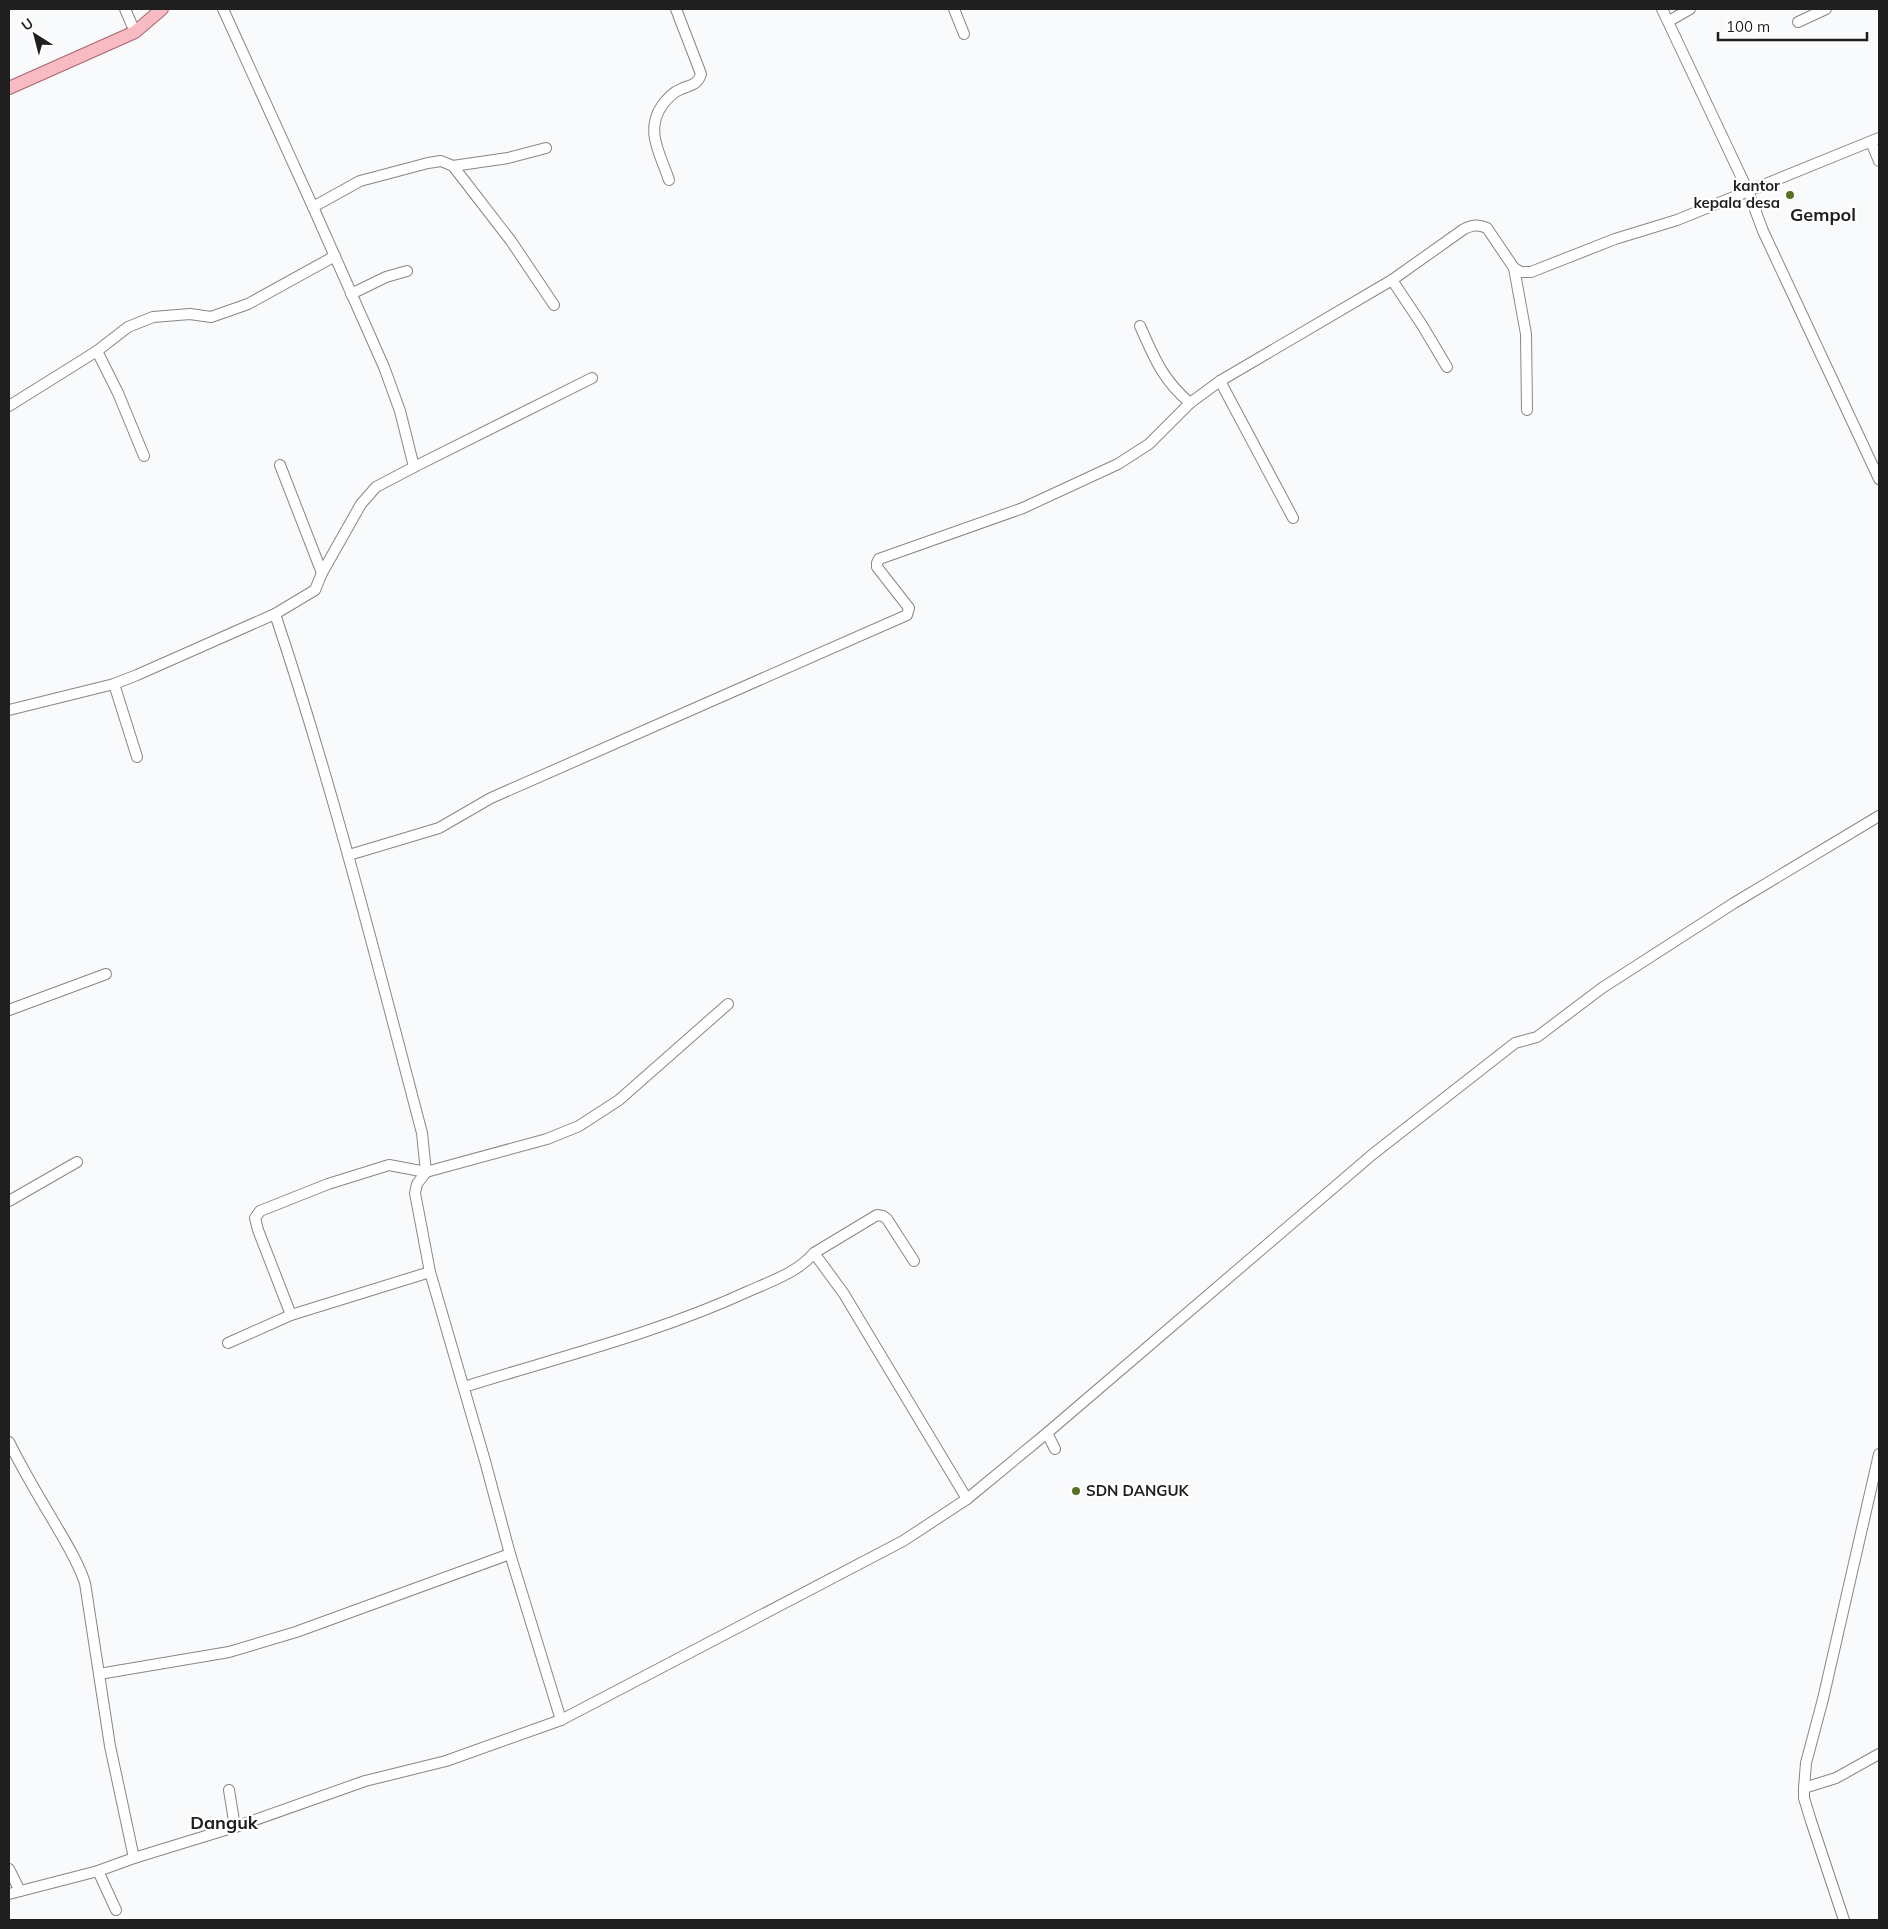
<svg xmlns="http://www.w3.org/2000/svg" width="1888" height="1929" font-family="Mulish,sans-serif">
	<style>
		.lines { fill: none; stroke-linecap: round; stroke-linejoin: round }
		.minor-casing { stroke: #868788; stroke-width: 12 }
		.major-casing { stroke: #a96670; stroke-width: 14 }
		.minor { stroke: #fff; stroke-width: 10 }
		.major { stroke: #f8bbc3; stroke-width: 12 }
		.poi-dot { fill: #587124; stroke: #fff; stroke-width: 2 }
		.labels { text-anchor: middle; stroke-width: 4.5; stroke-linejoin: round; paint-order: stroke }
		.poi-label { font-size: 15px; font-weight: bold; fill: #1f1f1f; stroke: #fff; text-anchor: end }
		.quarter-label { font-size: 18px; font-weight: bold; fill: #1f1f1f; stroke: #fff }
	</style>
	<rect width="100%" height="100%" fill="#f9fafc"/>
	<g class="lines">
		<defs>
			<g id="minor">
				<path d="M125,9l10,23"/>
				<path d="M954,9l10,25"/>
				<path d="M1662,9l86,182 15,40 116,248"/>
				<path d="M1669,21l21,-12"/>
				<path d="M1798,22l28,-13"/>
				<path d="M1871,142l8,19"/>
				<path d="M453,166l55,-8 38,-10"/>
				<path d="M669,180c-9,-27 -25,-50 -6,-76 5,-6 10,-12 18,-15 9,-4 17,-4 20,-15l-25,-65"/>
				<path d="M313,207l47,-26 68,-18 13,-2 12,5 58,75 43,64"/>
				<path d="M1514,268l12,66 1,76"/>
				<path d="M1392,280l30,45 25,42"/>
				<path d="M351,294l35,-17 21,-6"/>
				<path d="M1140,326c15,33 22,53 50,77"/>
				<path d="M97,351l21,42 26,63"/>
				<path d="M1220,381l73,137"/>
				<path d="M9,406l88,-55 31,-24 25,-10 37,-3 21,3 37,-13 87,-48"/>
				<path d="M280,465l42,108"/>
				<path d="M414,467l178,-89"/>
				<path d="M275,614c57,170 101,344 147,519l4,39 -9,12 -2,9 15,79 55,189 25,93 51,166"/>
				<path d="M114,684l23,73"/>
				<path d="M9,710l105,-26 23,-9 138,-61 40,-24 7,-17 39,-69 15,-17 38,-20 -14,-56 -16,-44 -71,-160 -90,-198"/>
				<path d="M349,855l90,-27 52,-30 416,-183 2,-7 -32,-41v-4l2,-4 144,-51 95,-44 31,-20 41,-41 30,-22 172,-101 72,-51c8,-4 14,-5 23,-1l27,40 7,4h10l84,-33 62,-19 202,-82"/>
				<path d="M9,1010l97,-36"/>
				<path d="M9,1201l68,-39"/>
				<path d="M814,1253l63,-38 6,1 4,3 27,42"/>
				<path d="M291,1315l-33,-85 -3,-12 5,-7 68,-27 61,-19 37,7 121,-33 32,-13 40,-26 109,-96"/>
				<path d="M228,1343l63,-28 139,-43"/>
				<path d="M464,1387c96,-30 194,-54 285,-96 23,-10 49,-19 65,-38l30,41 123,205"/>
				<path d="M1047,1433l8,16"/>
				<path d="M9,1442c13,26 27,50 42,75 12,21 26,42 34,66l25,163 24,112 -36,13 -89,23"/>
				<path d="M99,1674l130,-22 67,-20 214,-78"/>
				<path d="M1804,1788l32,-10 43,-24"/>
				<path d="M229,1790l6,37"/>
				<path d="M134,1858l101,-31 130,-46 81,-20 115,-41 342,-179 64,-42 80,-66 326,-279 142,-111 22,-6 65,-49 132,-85 145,-87"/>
				<path d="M9,1869l11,22"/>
				<path d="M98,1871l18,39"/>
				<path d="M1844,1920l-33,-99 -7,-23v-10l2,-25 17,-64 56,-245"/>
			</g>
			<path id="major" d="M9,88l126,-56 27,-23"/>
		</defs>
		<use href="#minor" class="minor-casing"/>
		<use href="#major" class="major-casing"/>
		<use href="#minor" class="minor"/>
		<use href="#major" class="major"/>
	</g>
	<g class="poi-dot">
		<circle cx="1790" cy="195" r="5"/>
		<circle cx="1076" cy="1491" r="5"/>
	</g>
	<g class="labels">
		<g class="poi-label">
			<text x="1780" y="191">kantor<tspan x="1780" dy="17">kepala desa</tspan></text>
			<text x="1086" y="1496" text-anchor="start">SDN DANGUK</text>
		</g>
		<g class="quarter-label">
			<text x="1823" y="221">Gempol</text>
			<text x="224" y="1829">Danguk</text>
		</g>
	</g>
	<rect width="1888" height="1929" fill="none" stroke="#1f1f1f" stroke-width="20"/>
	<g transform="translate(35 35) rotate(324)" stroke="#ffffff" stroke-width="4" paint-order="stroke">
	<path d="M0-4L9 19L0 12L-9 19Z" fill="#1f1f1f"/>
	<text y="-8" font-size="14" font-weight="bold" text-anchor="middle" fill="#1f1f1f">U</text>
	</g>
	<path d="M1718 32v8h149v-8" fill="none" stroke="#1f1f1f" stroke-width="2.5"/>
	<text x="1726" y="32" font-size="15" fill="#1f1f1f" stroke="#ffffff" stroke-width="4" paint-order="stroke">100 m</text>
</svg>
